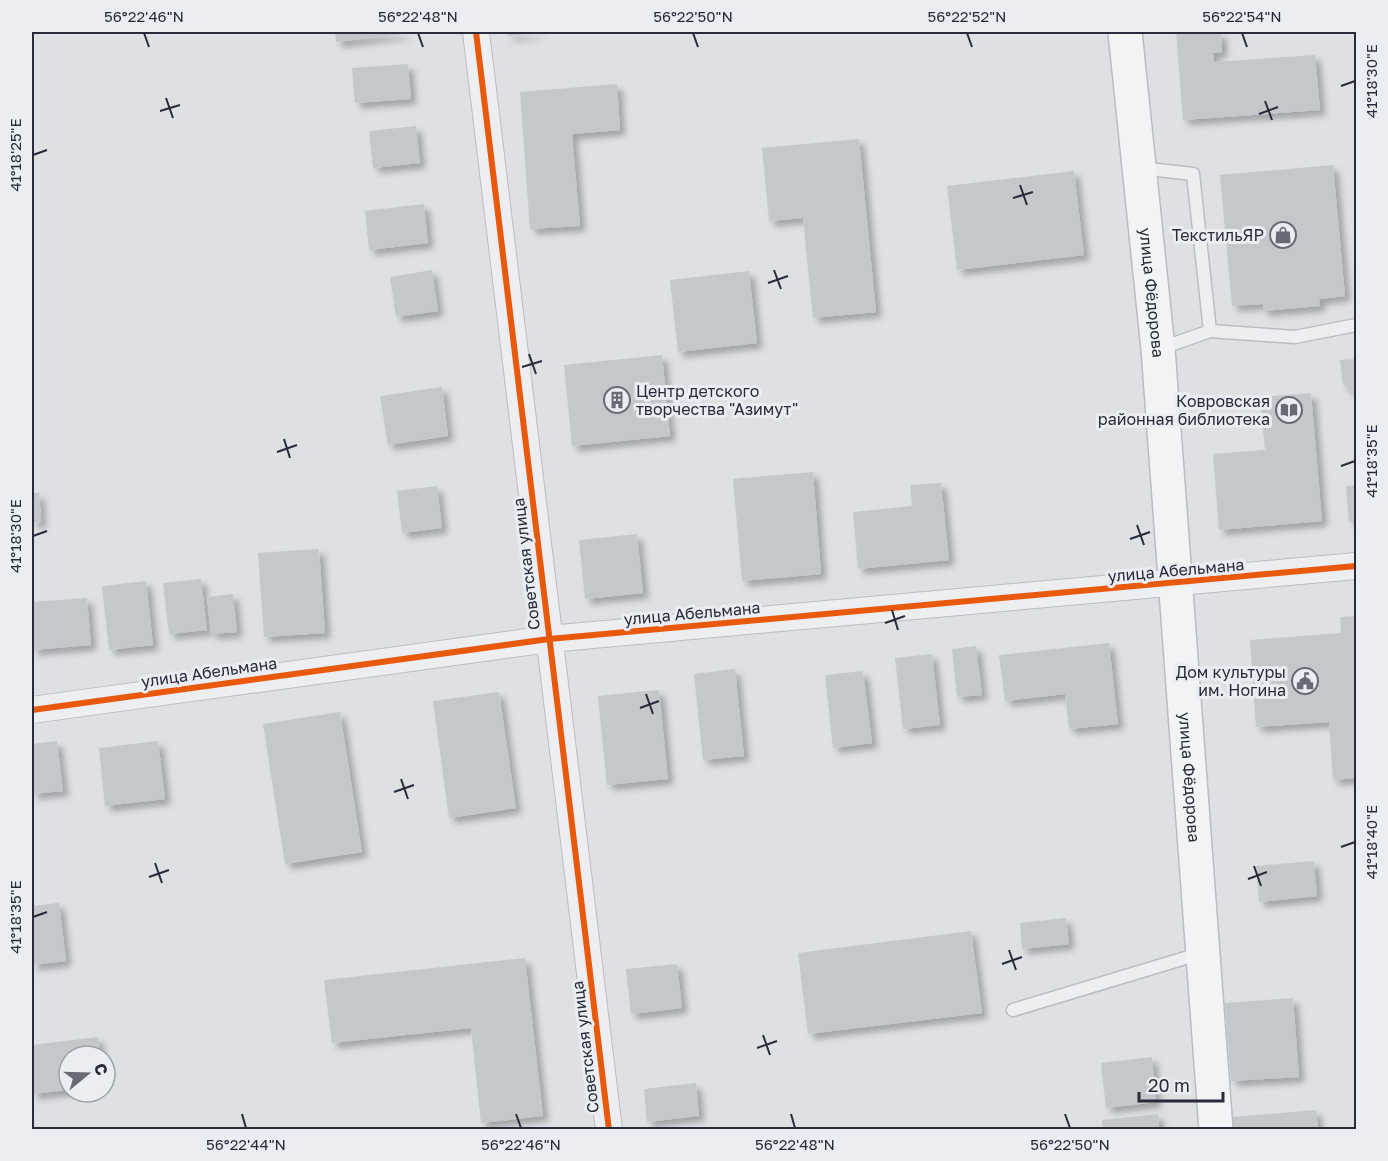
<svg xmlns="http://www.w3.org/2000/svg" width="1388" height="1161" font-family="'Golos Text',sans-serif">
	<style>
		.building { fill: #c5c8cb; filter: url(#shadow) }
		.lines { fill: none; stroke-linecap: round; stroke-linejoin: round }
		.service-casing { stroke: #bbbdc0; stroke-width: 15 }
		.minor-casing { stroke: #bbbdc0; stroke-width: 28 }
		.primary-casing { stroke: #babcc0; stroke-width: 36 }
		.service { stroke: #edeef0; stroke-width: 12 }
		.minor { stroke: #edeef0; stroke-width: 26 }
		.primary { stroke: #f2f3f4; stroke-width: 33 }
		.cycleway-casing { stroke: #ebedf3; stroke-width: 10 }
		.cycleway { stroke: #e8590c; stroke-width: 6 }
		.ticks { fill: none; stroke: #272c3a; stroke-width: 2 }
		.labels { text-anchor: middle; stroke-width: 6; stroke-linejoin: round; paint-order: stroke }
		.poi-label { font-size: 16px; fill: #272c3a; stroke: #ebedf3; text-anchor: end }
		.street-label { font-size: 16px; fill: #272c3a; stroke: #ebedf3 }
		.neatline { fill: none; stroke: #272c3a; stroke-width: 2 }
		.ticks-label { font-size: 15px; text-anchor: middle; fill: #272c3a }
	</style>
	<defs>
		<filter id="shadow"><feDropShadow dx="5.5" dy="5.5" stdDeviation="3" flood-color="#0004"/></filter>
	</defs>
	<rect width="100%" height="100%" fill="#dee0e3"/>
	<g class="building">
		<path d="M335,32h68v2l-67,8z"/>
		<path d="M508,32h30v1l-30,3z"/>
		<path d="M1176,32h45l1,20 -9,1 1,9 101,-7 5,55 -137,10z"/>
		<path d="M408,64l3,35 -56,4 -3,-35z"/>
		<path d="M617,84l3,46 -48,4 8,92 -50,3 -10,-137z"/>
		<path d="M416,126l4,37 -47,5 -4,-37z"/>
		<path d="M859,139l17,173 -63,6 -10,-100 -34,3 -7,-73z"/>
		<path d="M1333,165l12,131 -26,3 1,7 -57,5v-7l-31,2 -12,-131z"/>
		<path d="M1074,171l10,84 -127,15 -10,-84z"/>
		<path d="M424,204l4,39 -59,7 -4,-39z"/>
		<path d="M432,270l6,41 -42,6 -6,-40z"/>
		<path d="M749,271l8,72 -79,9 -8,-72z"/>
		<path d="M662,355l8,81 -98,10 -8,-81z"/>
		<path d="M1356,359v36l-13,-11 -3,-24z"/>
		<path d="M442,387l6,49 -60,9 -8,-49z"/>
		<path d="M1311,393l11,128 -103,9 -6,-76 52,-4 -5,-53z"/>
		<path d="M813,472l8,102 -79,7 -9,-102z"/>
		<path d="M941,483l8,77 -91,9 -5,-57 59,-6 -2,-21z"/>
		<path d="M1356,485v36l-7,1 -3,-36z"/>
		<path d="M437,486l5,42 -40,5 -5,-42z"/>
		<path d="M32,493h7l2,29 -9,1z"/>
		<path d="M637,534l6,59 -58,6 -6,-59z"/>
		<path d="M319,549l6,84 -61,4 -6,-84z"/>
		<path d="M201,579l6,51 -38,4 -6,-51z"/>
		<path d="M146,581l7,64 -44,5 -7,-64z"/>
		<path d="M233,594l4,38 -26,2 -4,-37z"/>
		<path d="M87,598l4,47 -59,5v-48z"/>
		<path d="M1356,616v162l-23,2 -4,-58 -73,5 -6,-87 91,-7 -1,-16z"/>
		<path d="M1109,643l9,81 -49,5 -4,-35 -60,7 -6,-46z"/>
		<path d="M976,646l6,49 -25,2 -5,-48z"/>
		<path d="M932,654l8,71 -37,4 -8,-71z"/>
		<path d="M735,669l9,87 -41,4 -9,-86z"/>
		<path d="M863,671l9,72 -39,5 -8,-73z"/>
		<path d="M659,690l9,89 -61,6 -9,-89z"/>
		<path d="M499,692l17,116 -67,10 -16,-117z"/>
		<path d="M340,712l22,140 -77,12 -22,-140z"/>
		<path d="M57,741l6,50 -31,3v-50z"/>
		<path d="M158,741l7,58 -60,7 -6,-58z"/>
		<path d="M1314,861l3,35 -58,6 -3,-36z"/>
		<path d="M59,903l7,58 -34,4v-59z"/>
		<path d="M1066,918l3,26 -47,5 -2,-26z"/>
		<path d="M971,931l11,82 -174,21 -10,-81z"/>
		<path d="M525,958l18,158 -62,7 -10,-95 -139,15 -8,-63z"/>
		<path d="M677,964l5,44 -51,6 -5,-45z"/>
		<path d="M1293,998l6,79 -68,4 -6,-78z"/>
		<path d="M98,1037l2,19h-31v34l-37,4v-49z"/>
		<path d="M1152,1057l4,45 -50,6 -5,-45z"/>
		<path d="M696,1083l3,33 -52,6 -3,-33z"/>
		<path d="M1316,1110l2,20h-84l-1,-13z"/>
		<path d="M1158,1114l1,16h-56l-1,-10z"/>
	</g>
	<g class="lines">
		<defs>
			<g id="service">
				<path d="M1139,168l54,6 17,157"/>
				<path d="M1159,349l51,-18 85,6 61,-12"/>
				<path d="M1013,1010l189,-57"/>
			</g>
			<g id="minor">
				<path d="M476,32l133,1098"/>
				<path d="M32,710l517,-71 807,-73"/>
			</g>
			<g id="primary">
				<path id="s1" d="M1125,32l33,317 58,781"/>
			</g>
		</defs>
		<use href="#service" class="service-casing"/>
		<use href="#minor" class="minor-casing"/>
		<use href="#primary" class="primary-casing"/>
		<use href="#service" class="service"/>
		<use href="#minor" class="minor"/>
		<use href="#primary" class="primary"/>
		<defs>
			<g id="cycleway">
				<path d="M476,32l133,1098"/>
				<path d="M32,710l517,-71 807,-73"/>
			</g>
		</defs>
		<use href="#cycleway" class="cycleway-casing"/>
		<use href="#cycleway" class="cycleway"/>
	</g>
	<path class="ticks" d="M144,33l5,14M418,33l5,14M693,33l5,14M967,33l5,14M1242,33l5,14M1341,86l14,-5M166,98l7,20M1265,101l7,19M160,111l20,-6M1259,114l19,-7M33,155l14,-5M1020,185l7,20M1013,198l20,-6M774,270l7,19M768,283l20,-7M529,354l7,20M522,367l20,-6M284,439l6,19M277,452l20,-7M1341,466l14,-5M1137,525l7,20M33,536l14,-5M1130,539l20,-7M892,610l6,20M885,623l20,-7M646,694l7,20M640,708l19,-7M401,779l7,20M394,792l20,-7M1341,847l14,-5M155,863l7,20M1254,866l7,20M149,877l20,-7M1248,879l19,-7M33,917l14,-5M1009,950l7,20M1002,964l20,-7M763,1035l7,20M757,1048l20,-7M242,1114l4,14M516,1114l5,14M791,1114l4,14M1065,1114l5,14"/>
	<defs>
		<symbol id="shop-ring" viewBox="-11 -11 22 22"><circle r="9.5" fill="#ebedf3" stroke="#676b75" stroke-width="1.5"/><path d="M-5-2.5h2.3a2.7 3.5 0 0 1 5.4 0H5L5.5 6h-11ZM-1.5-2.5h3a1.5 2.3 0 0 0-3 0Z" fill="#676b75"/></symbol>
		<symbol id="building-ring" viewBox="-11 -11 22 22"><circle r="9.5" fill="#ebedf3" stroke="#676b75" stroke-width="1.5"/><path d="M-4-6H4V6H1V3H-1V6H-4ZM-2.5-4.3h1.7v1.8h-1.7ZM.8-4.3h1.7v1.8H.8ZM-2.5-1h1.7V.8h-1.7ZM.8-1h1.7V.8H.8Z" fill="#676b75"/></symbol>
		<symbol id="library-ring" viewBox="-11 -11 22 22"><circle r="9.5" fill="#ebedf3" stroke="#676b75" stroke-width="1.5"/><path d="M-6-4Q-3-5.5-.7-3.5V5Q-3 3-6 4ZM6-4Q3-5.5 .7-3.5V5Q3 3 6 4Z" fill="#676b75"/></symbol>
		<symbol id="civic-ring" viewBox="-11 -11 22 22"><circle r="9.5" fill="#ebedf3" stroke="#676b75" stroke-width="1.5"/><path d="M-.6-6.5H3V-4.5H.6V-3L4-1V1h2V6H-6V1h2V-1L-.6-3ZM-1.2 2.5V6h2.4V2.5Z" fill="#676b75"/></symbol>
	</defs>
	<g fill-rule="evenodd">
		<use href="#shop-ring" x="1268" y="220" width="30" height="30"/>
		<use href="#building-ring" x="602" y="385" width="30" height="30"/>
		<use href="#library-ring" x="1274" y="395" width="30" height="30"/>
		<use href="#civic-ring" x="1290" y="666" width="30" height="30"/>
	</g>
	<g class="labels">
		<g class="poi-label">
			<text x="1264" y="241">ТекстильЯР</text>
			<text x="636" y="397" text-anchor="start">Центр детского<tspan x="636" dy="18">творчества "Азимут"</tspan></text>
			<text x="1270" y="407">Ковровская<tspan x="1270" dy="18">районная библиотека</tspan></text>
			<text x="1286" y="678">Дом культуры<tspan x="1286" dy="18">им. Ногина</tspan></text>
		</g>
		<g class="street-label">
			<text dy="6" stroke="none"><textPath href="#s1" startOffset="262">улица Фёдорова</textPath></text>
			<text transform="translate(526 564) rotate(-97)" y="6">Советская улица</text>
			<text transform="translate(1176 570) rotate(-5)" y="6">улица Абельмана</text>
			<text transform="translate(692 613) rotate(-5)" y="6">улица Абельмана</text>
			<text transform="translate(209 672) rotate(-8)" y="6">улица Абельмана</text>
			<text dy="6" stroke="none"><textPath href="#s1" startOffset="748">улица Фёдорова</textPath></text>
			<text transform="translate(585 1047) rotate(-97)" y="6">Советская улица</text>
		</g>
	</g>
	<rect width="1388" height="1161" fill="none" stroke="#ebedf3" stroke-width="66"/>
	<g transform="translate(87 1074) rotate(71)"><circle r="28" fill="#ebedf3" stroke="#9da0a9" stroke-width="1.5"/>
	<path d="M0-4.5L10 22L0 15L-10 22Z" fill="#676b75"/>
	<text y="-9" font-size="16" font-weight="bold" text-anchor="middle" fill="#272c3a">С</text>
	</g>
	<path d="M1139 1092v9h84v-9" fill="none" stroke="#272c3a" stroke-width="3"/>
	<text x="1148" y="1092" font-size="18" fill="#272c3a" stroke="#ebedf3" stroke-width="4.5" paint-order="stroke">20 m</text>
	<rect x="33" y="33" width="1322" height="1095" class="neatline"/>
	<g class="ticks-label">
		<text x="144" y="22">56°22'46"N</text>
		<text x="418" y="22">56°22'48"N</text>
		<text x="693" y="22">56°22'50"N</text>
		<text x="967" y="22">56°22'52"N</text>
		<text x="1242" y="22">56°22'54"N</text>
		<text transform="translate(1372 81) rotate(-90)" y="5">41°18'30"E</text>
		<text transform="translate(16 155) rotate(-90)" y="5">41°18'25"E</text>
		<text transform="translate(1372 461) rotate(-90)" y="5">41°18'35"E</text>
		<text transform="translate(16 536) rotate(-90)" y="5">41°18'30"E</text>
		<text transform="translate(1372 842) rotate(-90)" y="5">41°18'40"E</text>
		<text transform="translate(16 917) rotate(-90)" y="5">41°18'35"E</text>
		<text x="246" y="1150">56°22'44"N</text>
		<text x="521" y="1150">56°22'46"N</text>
		<text x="795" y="1150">56°22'48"N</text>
		<text x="1070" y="1150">56°22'50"N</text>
	</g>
</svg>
